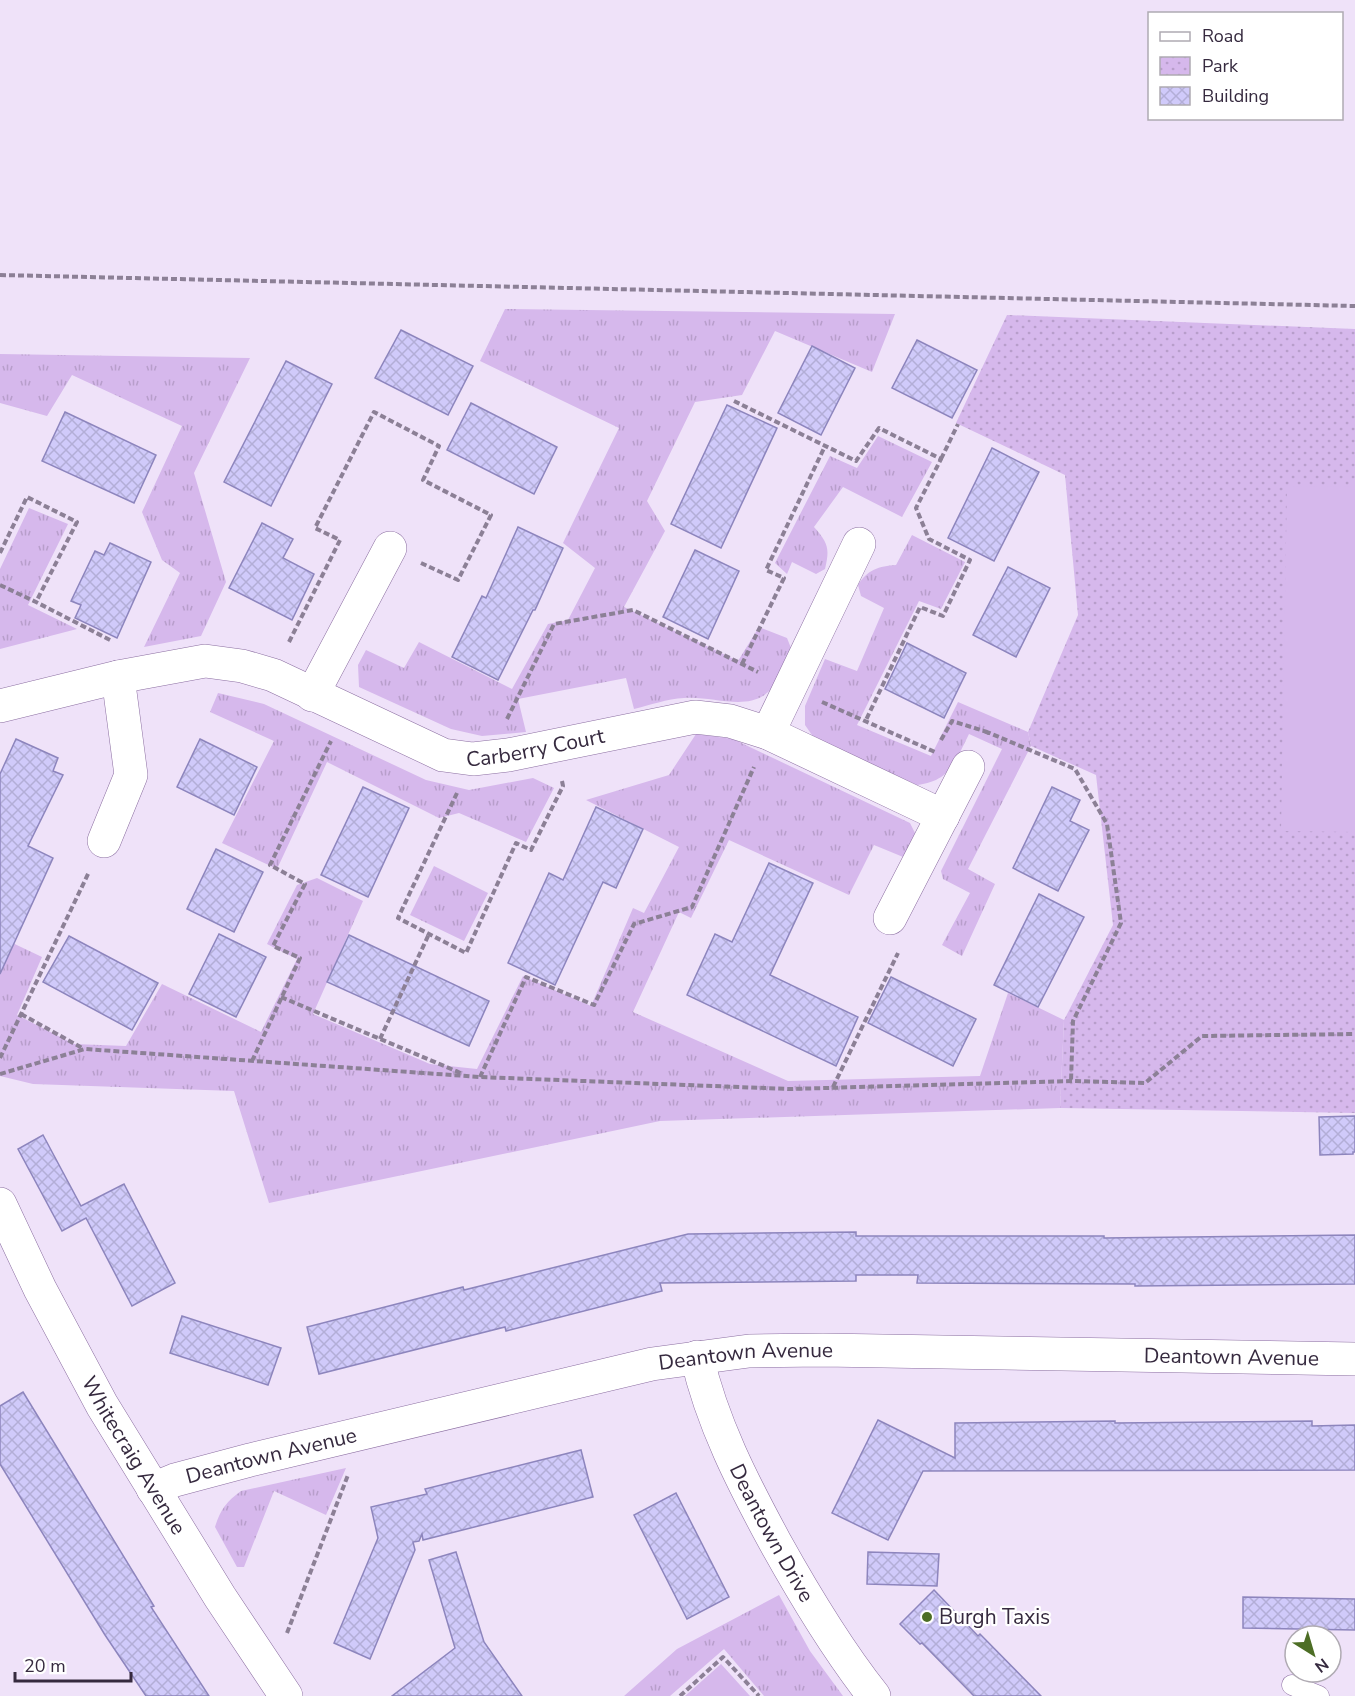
<svg xmlns="http://www.w3.org/2000/svg" width="1355" height="1696" font-family="'Nunito Sans',sans-serif">
	<style>
		.grass { fill: url(#grass-tufts) }
		.park { fill: url(#park-dots) }
		.pitch { fill: #d6b8ec }
		.building { fill: url(#building-cross-hatch); stroke: #8d85bd; stroke-width: 1.5 }
		.lines { fill: none; stroke-linecap: round; stroke-linejoin: round }
		.lane-casing { stroke: #8b6ea1; stroke-width: 21 }
		.street-casing { stroke: #8b6ea1; stroke-width: 34 }
		.path { stroke: #8c8096; stroke-width: 4; stroke-dasharray: 6 3; stroke-linecap: butt }
		.lane { stroke: #fff; stroke-width: 20 }
		.street { stroke: #fff; stroke-width: 33 }
		.poi-dot { fill: #4d6e25; stroke: #fff; stroke-width: 2 }
		.labels { text-anchor: middle; stroke-width: 4.5; stroke-linejoin: round; paint-order: stroke }
		.street-label { font-size: 21px; fill: #362a3f; stroke: #fff }
		.poi-label { font-size: 21px; fill: #362a3f; stroke: #fff; text-anchor: start }
	</style>
	<defs>
		<pattern id="grass-tufts" width="24" height="20" patternUnits="userSpaceOnUse" patternTransform="scale(1.5)"><rect width="24" height="20" fill="#d6b8ec"/><path d="M3 7l-1-3M5 7V3M7 7l1-3M15 17l-1-3M17 17v-4M19 17l1-3" fill="none" stroke="#b89ecb"/></pattern>
		<pattern id="park-dots" width="8" height="8" patternUnits="userSpaceOnUse" patternTransform="scale(1.5)"><rect width="8" height="8" fill="#d6b8ec"/><path d="M2 2h.1M6 6h.1" fill="none" stroke="#b89ecb" stroke-width="1.8" stroke-linecap="round"/></pattern>
		<pattern id="building-cross-hatch" width="8" height="8" patternUnits="userSpaceOnUse" patternTransform="scale(1.5)"><rect width="8" height="8" fill="#d0cafa"/><path d="M0 0l8 8M0 8l8-8" fill="none" stroke="#b3aed7"/></pattern>
	</defs>
	<rect width="100%" height="100%" fill="#efe2f9"/>
	<g class="grass">
		<path d="M505,309l390,5 -23,58 -97,-41 -33,64 -47,7 -48,99 18,30 -41,76 114,54 21,-34 28,11 4,10c-5,12 -13,33 -21,42 -21,23 -59,5 -86,8 -17,1 -34,7 -50,11l-8,-31 -108,21 8,33 -44,4 -31,-7 -92,-42 -1,-22 8,-15 38,18 15,-26 93,47 36,-65 20,-4 27,-52 -32,-25 56,-115 -139,-67z"/>
		<path d="M0,354l250,4 -56,115 32,109 -25,54 -57,11 36,-74 -18,-13 -20,-48 40,-86 -110,-51 -25,41 -47,-13z"/>
		<path d="M878,436l54,26 -30,55 -59,-30 -29,40c14,16 16,21 11,42l-9,5 -24,-12 -5,12 -12,-11 55,-107 27,12z"/>
		<path d="M29,508l39,16 -40,81 49,24 -77,20v-80z"/>
		<path d="M912,535l53,27 -24,47 -22,-8 -62,124 74,31 27,-54 70,30 3,14 -63,123 27,15 -33,72 -20,-11 28,-52 -27,-14 -2,-8 61,-122 -33,-15c-14,27 -18,47 -52,51l-103,-47 -9,-13v-19l20,-47 32,12 27,-63 -23,-12 -3,-11c9,-15 21,-19 38,-20z"/>
		<path d="M218,693l46,11 162,76 43,10 64,-12 21,10 -28,54 -67,-29 -20,5 -112,-56 -50,107 -55,-26 52,-102 -64,-29z"/>
		<path d="M696,734l37,5 177,84 5,10 -7,26 -34,-14 -25,50 -120,-55 -38,78 -12,-6 -46,100 155,69 192,-5 28,-83 56,27 -4,88 -400,13 -391,82 -35,-112 -201,-7 -33,-8v-139l42,20 -25,58 57,29 52,2 36,-62 99,48 36,-73 -30,-15 30,-59 20,-7 46,23 -50,113 117,50 47,5 46,-93 68,30 42,-98 11,5 35,-66 -93,-47 83,-25z"/>
		<path d="M434,866l54,27 -24,48 -54,-26z"/>
		<path d="M346,1468l-20,47 -52,-24 -30,76h-7l-22,-40c5,-17 12,-26 26,-36z"/>
		<path d="M779,1595l31,56 33,45h-79l-40,-47 -54,47h-46l53,-47z"/>
	</g>
	<path class="park" d="M1007,315l348,14v784l-295,-5 4,-88 49,-95 -17,-150 -65,-29 -3,-14 50,-117 -13,-140 -109,-52z"/>
	<g class="pitch">
		<path d="M1287,486l68,1v345l-74,-1z"/>
		<path d="M721,1664l29,32h-65z"/>
	</g>
	<g class="building">
		<path d="M401,330l72,36 -25,49 -73,-37z"/>
		<path d="M917,340l60,30 -25,48 -60,-30z"/>
		<path d="M812,346l43,22 -34,67 -43,-22z"/>
		<path d="M286,361l46,23 -61,122 -47,-24z"/>
		<path d="M471,403l86,44 -23,47 -87,-44z"/>
		<path d="M727,405l50,23 -56,120 -50,-24z"/>
		<path d="M65,412l91,43 -22,48 -92,-42z"/>
		<path d="M992,448l47,24 -45,89 -46,-23z"/>
		<path d="M262,523l31,16 -10,19 31,16 -22,46 -63,-32z"/>
		<path d="M518,527l45,21 -28,62h-2l-35,70 -46,-23 30,-61 4,2z"/>
		<path d="M110,543l41,19 -34,76 -42,-20 6,-13 -10,-4 24,-50 9,4z"/>
		<path d="M695,550l44,21 -31,68 -45,-22z"/>
		<path d="M1008,567l42,21 -34,69 -43,-22z"/>
		<path d="M907,643l59,30 -22,45 -59,-29z"/>
		<path d="M16,739l42,19 -5,13 10,4 -35,71 25,12 -53,116v-200z"/>
		<path d="M200,739l57,28 -23,48 -57,-28z"/>
		<path d="M363,787l46,21 -41,89 -47,-22z"/>
		<path d="M1052,787l28,13 -10,21 19,9 -31,61 -45,-23z"/>
		<path d="M596,807l47,22 -27,59 -13,-6 -48,103 -47,-22 41,-90 14,7z"/>
		<path d="M216,849l47,23 -29,60 -47,-23z"/>
		<path d="M769,863l44,20 -43,92 88,42 -22,49 -149,-71 28,-61 17,8z"/>
		<path d="M1039,894l45,23 -46,90 -44,-22z"/>
		<path d="M219,934l47,23 -30,60 -47,-23z"/>
		<path d="M349,935l140,66 -20,45 -142,-64z"/>
		<path d="M69,936l89,47 -26,47 -89,-48z"/>
		<path d="M891,977l85,42 -23,47 -85,-43z"/>
		<path d="M1355,1116v36h-2v2l-33,1 -1,-38z"/>
		<path d="M43,1135l38,71 43,-22 51,99 -43,23 -46,-88 -24,13 -44,-82z"/>
		<path d="M856,1232v4h248v2l251,-3v49l-220,2v-2l-218,-1 1,-8h-62v6l-196,2 2,8 -156,40 -1,-4 -186,47 -12,-47 156,-40 1,3 224,-56z"/>
		<path d="M182,1316l99,32 -13,37 -98,-32z"/>
		<path d="M23,1392l131,214 -3,1 58,89h-63l-41,-61 -105,-171v-58z"/>
		<path d="M878,1420l77,38v-35l160,-2v2l197,-2v5l43,-1v45l-432,1 -35,69 -56,-27z"/>
		<path d="M581,1450l12,47 -170,43 -1,-6 -3,7 -6,1 2,8 -45,109 -36,-16 44,-105 -7,-31 56,-13 -2,-5z"/>
		<path d="M676,1493l53,104 -42,22 -53,-104z"/>
		<path d="M456,1552l28,90 38,54h-130l63,-48 -26,-88z"/>
		<path d="M868,1552l71,2 -2,32 -70,-2z"/>
		<path d="M934,1590l44,46 2,-2 61,62h-67l-52,-53 -2,1 -20,-20z"/>
		<path d="M1243,1597l112,2v31l-112,-2z"/>
	</g>
	<g class="lines">
		<defs>
			<path id="lane" d="M1292,1685l27,11"/>
			<g id="street">
				<path d="M312,695l78,-147"/>
				<path id="s1" d="M0,706l118,-29 87,-16 37,5 31,9 170,80 30,4 35,-4 187,-38 35,4 38,12 175,83"/>
				<path d="M768,733l91,-189"/>
				<path d="M104,841l27,-66 -13,-98"/>
				<path d="M890,918l78,-151"/>
				<path id="s2" d="M0,1204l40,85 62,116 118,192 66,99"/>
				<path id="s3" d="M697,1357c15,66 46,126 78,185 30,54 61,106 99,154"/>
				<path id="s4" d="M153,1489l22,-9 75,-20 402,-96 97,-13 74,-1 532,9"/>
			</g>
		</defs>
		<use href="#lane" class="lane-casing"/>
		<use href="#street" class="street-casing"/>
		<g class="path">
			<path d="M0,275l1355,31"/>
			<path d="M734,401l122,60 23,-33 62,31 -25,49 13,31 41,21 -27,56 -23,-9 -55,115"/>
			<path d="M941,459l17,-35"/>
			<path d="M0,553l27,-56 50,25 -41,80"/>
			<path d="M0,585l36,17 76,39"/>
			<path d="M289,642l51,-102 -25,-12 59,-116 65,34 -16,34 68,35 -33,65 -37,-17"/>
			<path d="M742,664l42,-86 -18,-8 59,-124"/>
			<path d="M822,702l113,50"/>
			<path d="M507,719l47,-95 79,-14 125,62"/>
			<path d="M986,734l1,-2 88,37 32,55 14,99 -48,98 -2,60"/>
			<path d="M941,740l11,-19 35,11"/>
			<path d="M457,793l-59,125 68,35 50,-110 15,7 32,-64 -1,-5"/>
			<path d="M281,997l182,77"/>
			<path d="M21,1014l63,35"/>
			<path d="M380,1039l49,-105"/>
			<path d="M0,1058l89,-186"/>
			<path d="M252,1061l48,-103 -27,-12 32,-62 -35,-19 61,-124"/>
			<path d="M0,1074l85,-25 395,28 310,12 281,-8 74,2 57,-47 153,-2"/>
			<path d="M480,1077l46,-100 68,28 40,-81 58,-17 62,-140"/>
			<path d="M833,1087l65,-134"/>
			<path d="M287,1633l61,-158"/>
			<path d="M680,1696l43,-39 36,39"/>
		</g>
		<use href="#lane" class="lane"/>
		<use href="#street" class="street"/>
	</g>
	<circle class="poi-dot" cx="927" cy="1617" r="6"/>
	<g class="labels">
		<g class="street-label">
			<text dy="7" stroke="none"><textPath href="#s1" startOffset="561">Carberry Court</textPath></text>
			<text dy="7" stroke="none"><textPath href="#s4" startOffset="1095">Deantown Avenue</textPath></text>
			<text dy="7" stroke="none"><textPath href="#s4" startOffset="609">Deantown Avenue</textPath></text>
			<text dy="7" stroke="none"><textPath href="#s2" startOffset="285">Whitecraig Avenue</textPath></text>
			<text dy="7" stroke="none"><textPath href="#s4" startOffset="123">Deantown Avenue</textPath></text>
			<text dy="7" stroke="none"><textPath href="#s3" startOffset="192">Deantown Drive</textPath></text>
		</g>
		<g class="poi-label">
			<text x="939" y="1624">Burgh Taxis</text>
		</g>
	</g>
	<rect x="1148" y="12" width="195" height="108" fill="#ffffff" stroke="#afaab2" stroke-width="1.5"/>
	<rect x="1160" y="32" width="30" height="9" fill="#ffffff" stroke="#afaab2" stroke-width="1.5"/>
	<text x="1202" y="42" font-size="18" fill="#362a3f">Road</text>
	<rect x="1160" y="57" width="30" height="18" fill="url(#park-dots)" stroke="#afaab2" stroke-width="1.5"/>
	<text x="1202" y="72" font-size="18" fill="#362a3f">Park</text>
	<rect x="1160" y="87" width="30" height="18" fill="url(#building-cross-hatch)" stroke="#afaab2" stroke-width="1.5"/>
	<text x="1202" y="102" font-size="18" fill="#362a3f">Building</text>
	<g transform="translate(1313 1654) rotate(143)"><circle r="28" fill="#ffffff" stroke="#afaab2" stroke-width="1.5"/>
	<path d="M0-4.5L10 22L0 15L-10 22Z" fill="#4d6e25"/>
	<text y="-9" font-size="16" font-weight="bold" text-anchor="middle" fill="#362a3f">N</text>
	</g>
	<path d="M15 1672v9h116v-9" fill="none" stroke="#362a3f" stroke-width="3"/>
	<text x="24" y="1672" font-size="18" fill="#362a3f" stroke="#ffffff" stroke-width="4.5" paint-order="stroke">20 m</text>
</svg>
